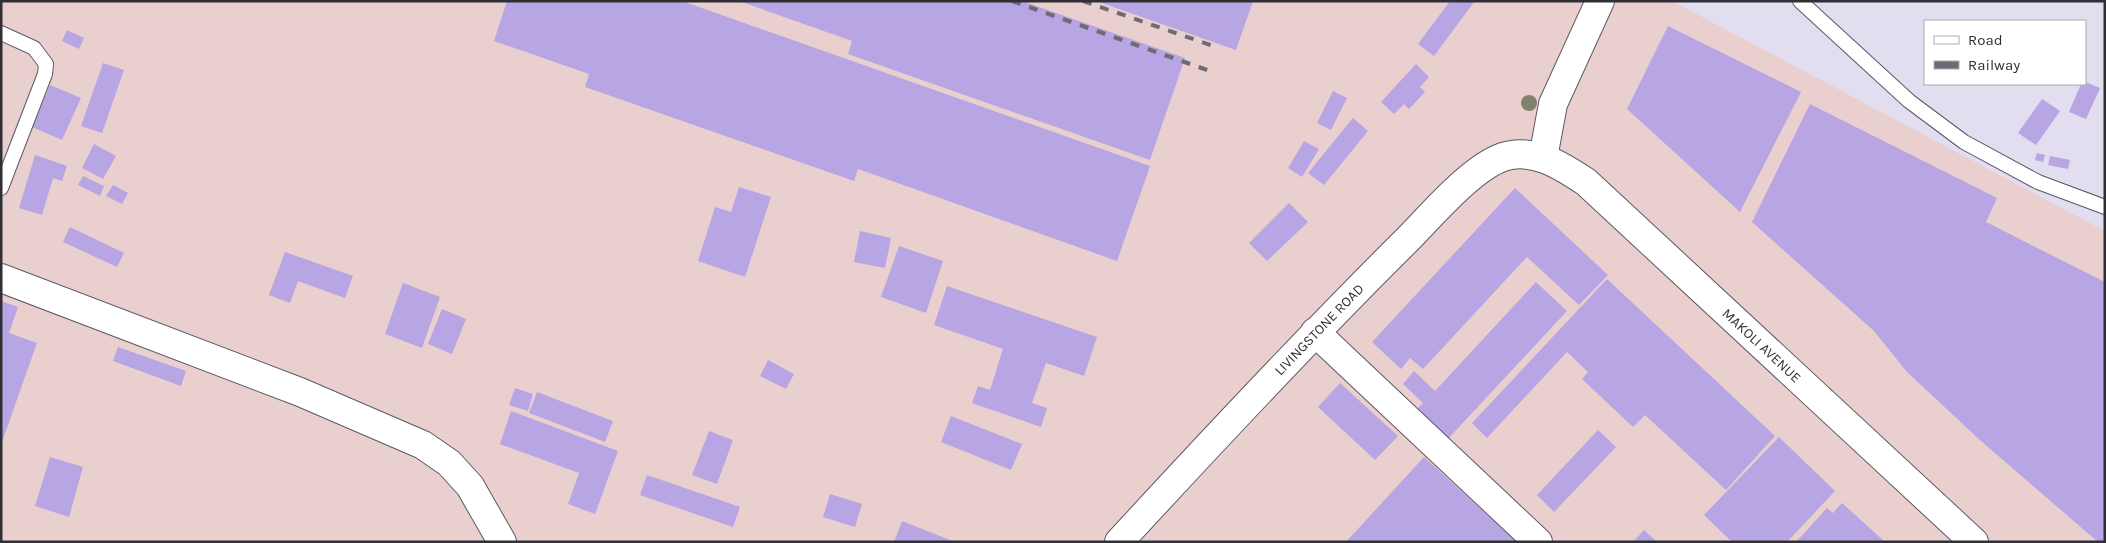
<svg xmlns="http://www.w3.org/2000/svg" width="2106" height="543" font-family="Karla,sans-serif">
	<style>
		.commercial { fill: #eacfcf }
		.building { fill: #b7a5e4 }
		.lines { fill: none; stroke-linecap: round; stroke-linejoin: round }
		.service-casing { stroke: #5c5867; stroke-width: 16 }
		.minor-casing { stroke: #5c5867; stroke-width: 30 }
		.service { stroke: #fff; stroke-width: 14 }
		.minor { stroke: #fff; stroke-width: 28 }
		.rail { stroke: #6e6b76; stroke-width: 4; stroke-dasharray: 9 9; stroke-linecap: butt }
		.tree { fill: #81826c }
		.labels { text-anchor: middle; stroke-width: 4.5; stroke-linejoin: round; paint-order: stroke }
		.street-label { font-size: 14px; fill: #312f36; stroke: #fff }
	</style>
	<rect width="100%" height="100%" fill="#e2ddef"/>
	<path class="commercial" d="M1,1h1671l433,230v311h-2104z"/>
	<g class="building">
		<path d="M507,1h175l468,165 -33,95 -259,-92 -4,12 -269,-94 4,-13 -95,-33z"/>
		<path d="M739,1h283l163,57 -35,102 -302,-106 4,-13z"/>
		<path d="M1096,1h157l-17,49z"/>
		<path d="M1450,1l24,1 -40,54 -16,-12z"/>
		<path d="M1668,26l133,66 -61,120 -113,-103z"/>
		<path d="M67,30l17,8 -5,11 -17,-8z"/>
		<path d="M103,63l21,7 -22,63 -21,-7z"/>
		<path d="M1416,64l13,13 -9,10 5,5 -16,17 -5,-5 -10,10 -13,-12z"/>
		<path d="M2085,82l15,6 -14,31 -17,-7 12,-28z"/>
		<path d="M50,85l31,13 -19,42 -30,-13z"/>
		<path d="M1333,91l14,7 -16,32 -14,-7z"/>
		<path d="M2042,99l18,12 -24,34 -18,-12z"/>
		<path d="M1810,104l187,94 -11,24 119,60v260h-7l-117,-101 -74,-69 -33,-41 -122,-109z"/>
		<path d="M1353,118l15,13 -44,54 -16,-12z"/>
		<path d="M1304,141l15,8 -17,28 -14,-9z"/>
		<path d="M94,144l22,12 -13,23 -21,-11z"/>
		<path d="M2037,153l8,2 -2,7 -8,-2z"/>
		<path d="M35,155l32,11 -5,15 -9,-3 -11,37 -23,-7z"/>
		<path d="M2050,156l20,4 -2,9 -20,-4z"/>
		<path d="M83,176l21,10 -4,10 -22,-11z"/>
		<path d="M113,185l15,8 -6,11 -16,-8z"/>
		<path d="M739,187l32,10 -26,80 -47,-16 17,-54 16,5z"/>
		<path d="M1515,188l93,87 -29,30 -52,-48 -104,112 -13,-11 -9,11 -29,-27z"/>
		<path d="M1289,203l19,19 -41,39 -18,-18z"/>
		<path d="M70,227l54,26 -7,14 -54,-25z"/>
		<path d="M860,231l31,7 -6,30 -31,-6z"/>
		<path d="M899,246l44,15 -17,52 -45,-16z"/>
		<path d="M285,252l68,24 -8,22 -47,-17 -8,22 -21,-8z"/>
		<path d="M1607,279l168,157 -49,54 -81,-75 -12,12 -51,-48 6,-7 -21,-20 -80,86 -15,-15z"/>
		<path d="M1536,282l31,29 -121,130 -31,-30 8,-8 -20,-19 11,-13 21,20z"/>
		<path d="M403,283l37,14 -18,51 -37,-14z"/>
		<path d="M947,286l150,51 -13,39 -38,-13 -14,40 15,5 -6,19 -69,-24 6,-17 12,4 13,-41 -69,-24z"/>
		<path d="M1,301l17,6 -9,26 28,10 -35,99z"/>
		<path d="M442,309l24,10 -14,35 -24,-10z"/>
		<path d="M118,347l68,24 -5,15 -68,-25z"/>
		<path d="M768,360l26,14 -8,15 -26,-13z"/>
		<path d="M1340,383l58,53 -23,24 -57,-53z"/>
		<path d="M515,388l18,6 -5,17 -19,-6z"/>
		<path d="M537,392l76,29 -8,21 -76,-29z"/>
		<path d="M511,411l107,40 -23,63 -27,-10 11,-31 -79,-29z"/>
		<path d="M951,416l71,28 -11,26 -70,-28z"/>
		<path d="M1598,430l18,17 -62,65 -17,-17z"/>
		<path d="M709,431l24,9 -16,44 -25,-9z"/>
		<path d="M1779,437l56,54 -48,51h-55l-28,-27z"/>
		<path d="M50,457l33,10 -14,50 -34,-11z"/>
		<path d="M1424,457l93,85h-171z"/>
		<path d="M647,475l93,32 -7,20 -93,-32z"/>
		<path d="M830,494l32,10 -7,23 -32,-10z"/>
		<path d="M1842,503l43,39h-89l31,-34 6,5z"/>
		<path d="M902,521l53,21h-61z"/>
		<path d="M1644,530l13,12h-24z"/>
	</g>
	<g class="lines">
		<defs>
			<g id="service">
				<path d="M1800,1l109,100 55,41 74,40 67,25"/>
				<path d="M1,33l33,15 12,16 -1,10 -44,114"/>
			</g>
			<g id="minor">
				<path d="M1543,158l10,-54 47,-103"/>
				<path d="M1,278l299,114 123,53 26,18 21,23 32,56"/>
				<path d="M1315,332l223,210"/>
				<path id="s1" d="M1119,542c94,-102 188,-203 287,-301 24,-24 65,-73 97,-84 30,-10 59,9 83,25l388,360"/>
			</g>
		</defs>
		<use href="#service" class="service-casing"/>
		<use href="#minor" class="minor-casing"/>
		<use href="#service" class="service"/>
		<use href="#minor" class="minor"/>
		<g class="rail">
			<path d="M1012,1l198,70"/>
			<path d="M1083,1l136,47"/>
		</g>
	</g>
	<circle class="tree" cx="1529" cy="103" r="8"/>
	<g class="labels">
		<g class="street-label">
			<text dy="5" stroke="none"><textPath href="#s1" startOffset="292">LIVINGSTONE ROAD</textPath></text>
			<text dy="5" stroke="none"><textPath href="#s1" startOffset="875">MAKOLI AVENUE</textPath></text>
		</g>
	</g>
	<rect width="2106" height="543" fill="none" stroke="#312f36" stroke-width="5"/>
	<rect x="1924" y="20" width="162" height="65" fill="#ffffff" stroke="#adacaf"/>
	<rect x="1934" y="36" width="25" height="8" fill="#ffffff" stroke="#adacaf"/>
	<text x="1968" y="45" font-size="15" fill="#312f36">Road</text>
	<rect x="1934" y="61" width="25" height="8" fill="#6e6b76" stroke="#adacaf"/>
	<text x="1968" y="70" font-size="15" fill="#312f36">Railway</text>
</svg>
